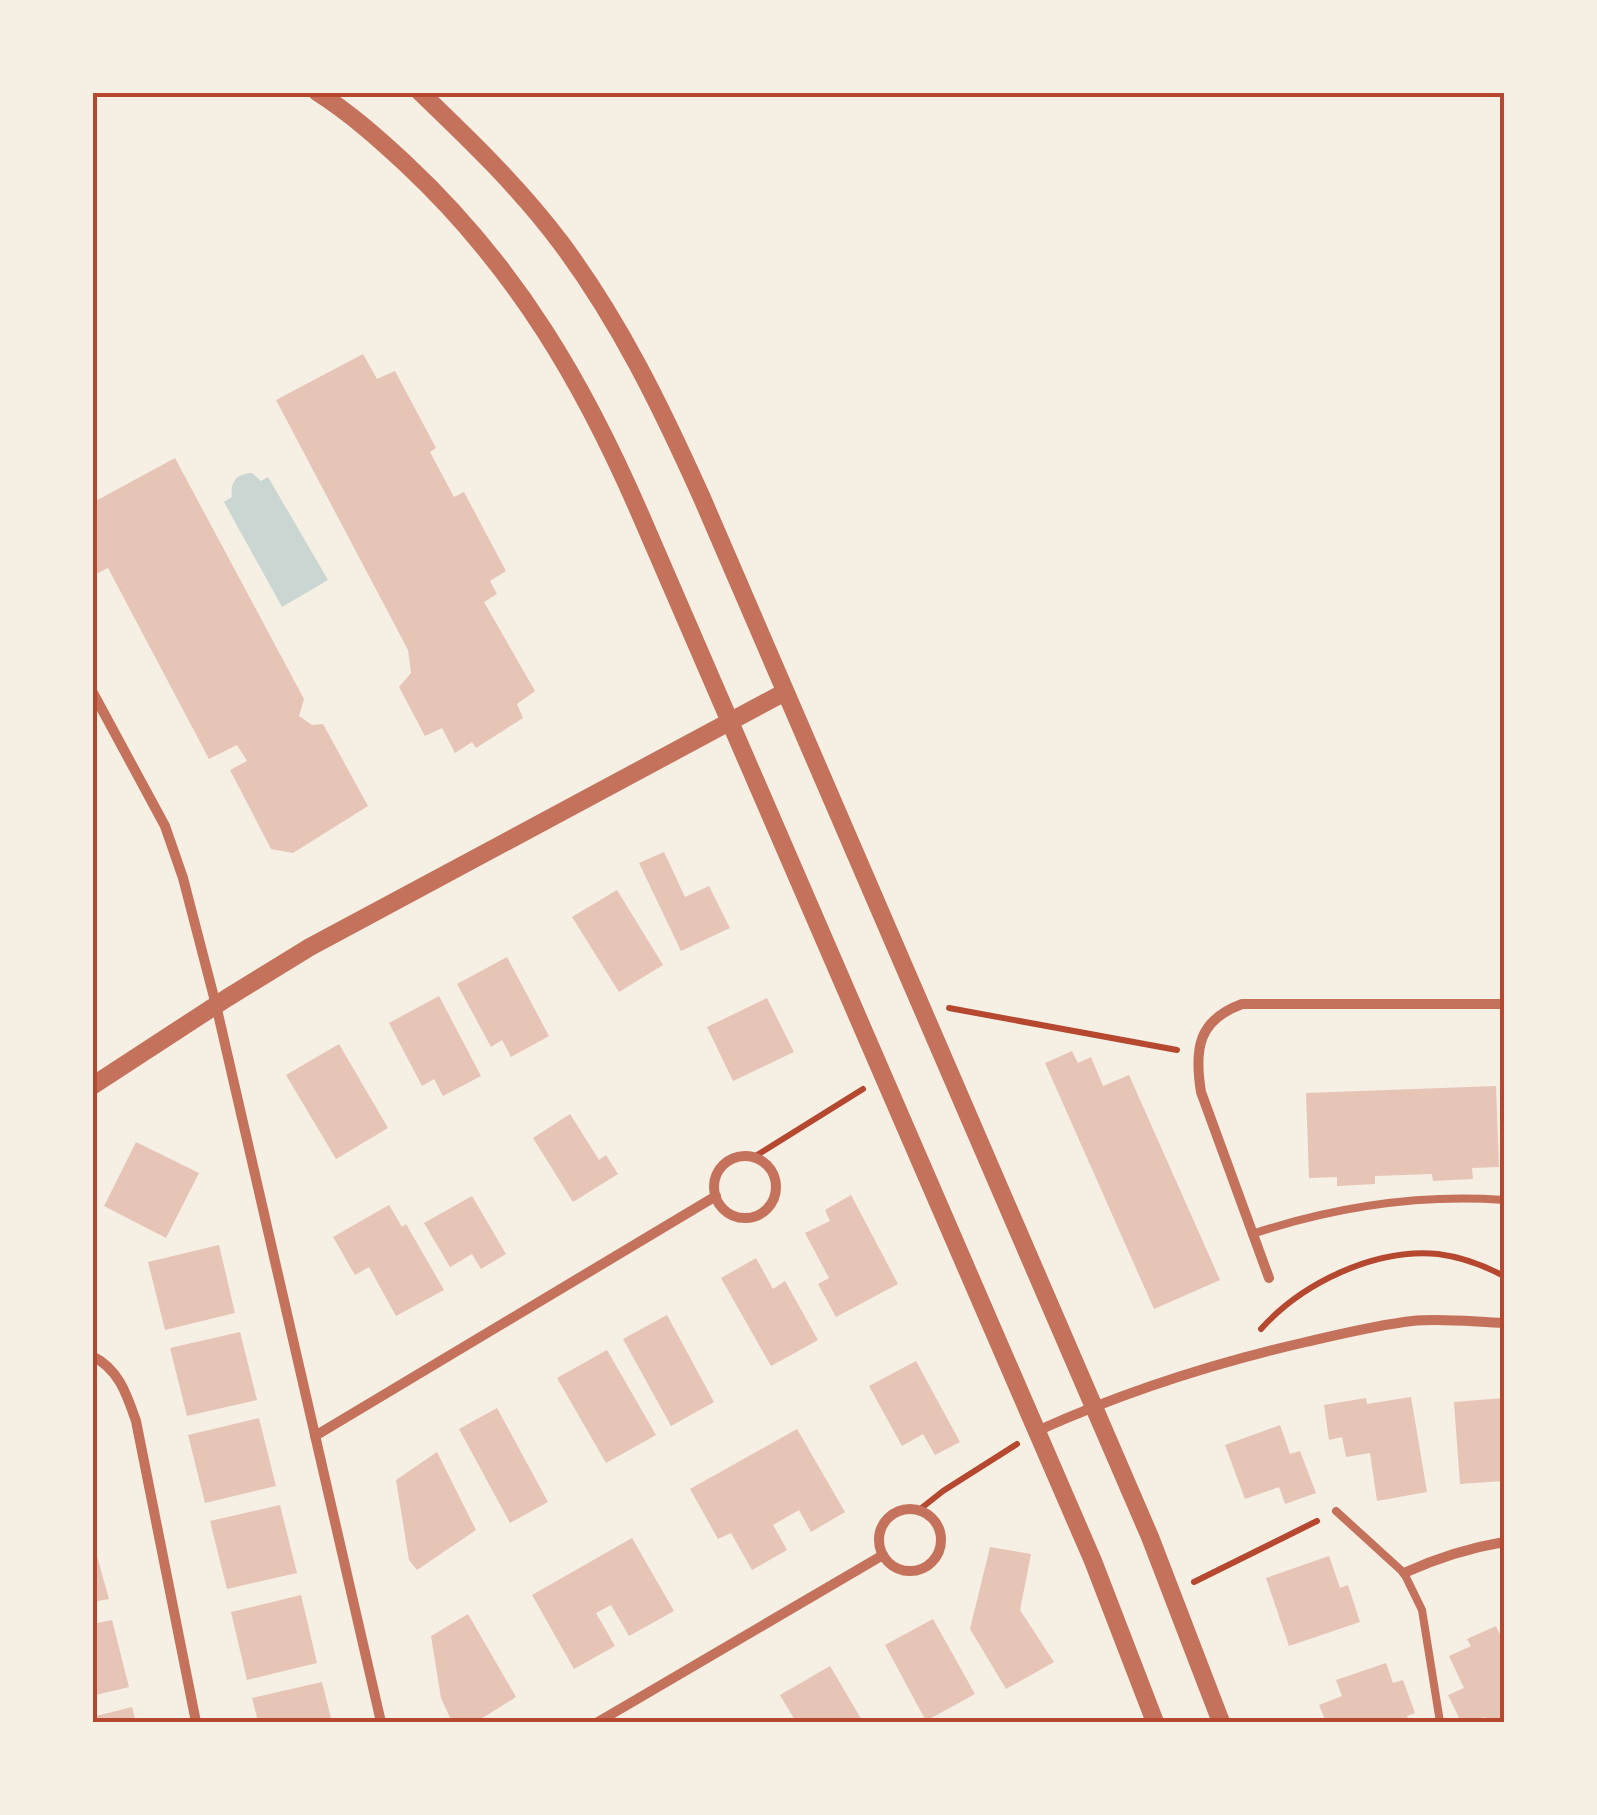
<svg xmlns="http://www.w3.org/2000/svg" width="1597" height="1815" font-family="Signika,sans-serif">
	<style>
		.water { fill: #c9d6d2 }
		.building { fill: #e6c5b7 }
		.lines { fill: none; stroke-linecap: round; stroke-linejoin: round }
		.path { stroke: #b5482f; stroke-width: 6 }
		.service { stroke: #c5725c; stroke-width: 8 }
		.minor { stroke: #c5725c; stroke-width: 10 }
		.tertiary { stroke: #c5725c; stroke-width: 18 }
		.neatline { fill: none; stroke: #b5482f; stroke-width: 4 }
	</style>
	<rect width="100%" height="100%" fill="#f6efe4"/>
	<path class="water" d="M252,473l9,8 7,-4 60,103 -46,27 -58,-105 8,-5c-2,-15 4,-23 20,-24z"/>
	<g class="building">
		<path d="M363,354l14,25 18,-8 41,77 -6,4 24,45 10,-5 42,79 -16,10 7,13 -13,8 51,89 -18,13 6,14 -47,30 -4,-6 -17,11 -13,-25 -17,8 -26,-49 12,-14 -3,-23 -132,-250z"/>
		<path d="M175,458l129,241 -5,17 13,9 11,-1 45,82 -75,47 -22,-4 -41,-79 17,-9 -10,-16 -28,14 -101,-191 -14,7 -2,-3v-69z"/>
		<path d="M664,852l21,45 24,-11 21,42 -49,23 -42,-88z"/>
		<path d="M617,890l46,75 -44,27 -47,-75z"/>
		<path d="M507,957l42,79 -38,21 -9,-17 -11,7 -34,-63z"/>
		<path d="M439,996l42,80 -38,20 -9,-17 -12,7 -33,-63z"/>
		<path d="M767,998l27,54 -61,29 -26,-54z"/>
		<path d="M339,1044l49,84 -52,31 -50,-84z"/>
		<path d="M1072,1051l6,12 13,-6 12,29 26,-11 91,205 -66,29 -109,-246z"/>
		<path d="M1496,1086l3,81 -27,1 1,11 -40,2 -1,-7 -57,2v8l-38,2v-9l-28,1 -3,-85z"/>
		<path d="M570,1114l29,46 7,-5 12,19 -45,28 -40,-64z"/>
		<path d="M136,1142l63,31 -33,65 -62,-32z"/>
		<path d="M851,1195l47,89 -62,33 -18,-33 11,-6 -24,-45 25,-12 -5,-11z"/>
		<path d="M472,1196l34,58 -25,15 -9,-15 -22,13 -26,-44z"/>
		<path d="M389,1205l13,22 4,-3 38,66 -48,26 -27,-49 -14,8 -22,-38z"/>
		<path d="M219,1245l16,68 -70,17 -17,-68z"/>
		<path d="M756,1258l17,31 12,-8 33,59 -47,26 -50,-88z"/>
		<path d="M667,1315l47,87 -43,24 -48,-87z"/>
		<path d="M240,1332l17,68 -70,16 -17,-68z"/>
		<path d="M607,1350l49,85 -50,28 -49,-85z"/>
		<path d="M916,1361l44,81 -25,13 -12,-21 -21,12 -33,-60z"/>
		<path d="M1411,1397l16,95 -50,9 -7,-48 -24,4 -4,-20 -13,3 -5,-35 42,-7 1,6z"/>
		<path d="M1504,1398v83l-44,3 -6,-82z"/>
		<path d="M497,1408l51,94 -38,21 -51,-94z"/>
		<path d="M259,1418l17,68 -71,17 -17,-68z"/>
		<path d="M1280,1425l10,29 10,-3 16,42 -31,11 -6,-17 -34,12 -20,-54z"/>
		<path d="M797,1429l48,83 -34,20 -12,-22 -26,15 14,25 -35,20 -21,-37 -13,6 -28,-50z"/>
		<path d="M437,1452l39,78 -59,40 -8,-10 -13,-80z"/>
		<path d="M280,1505l17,68 -70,16 -17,-68z"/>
		<path d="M92,1538l17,61 -17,3z"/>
		<path d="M632,1538l42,73 -45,25 -18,-31 -15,8 19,33 -41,23 -42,-74z"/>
		<path d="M990,1547l41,7 -11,56 34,52 -48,27 -36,-60z"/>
		<path d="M1329,1556l11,32 8,-3 12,37 -71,24 -23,-68z"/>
		<path d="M301,1595l16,68 -70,17 -16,-68z"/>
		<path d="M468,1614l48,83 -40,25h-24l-11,-24 -10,-62z"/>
		<path d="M933,1619l42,75 -49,27 -41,-76z"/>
		<path d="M112,1620l17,67 -37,9v-72z"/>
		<path d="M1496,1626l8,18v74l-10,4h-6l-3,-5 -13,5h-11l-13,-27 16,-7 -15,-32 22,-10 -4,-7z"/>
		<path d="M1386,1663l7,20 10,-3 12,33 -8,3 2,6h-83l-7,-17 23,-9 -6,-16z"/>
		<path d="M830,1666l33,56h-67l-16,-27z"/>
		<path d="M322,1682l10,40h-74l-6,-24z"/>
		<path d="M132,1707l4,15h-44v-5z"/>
	</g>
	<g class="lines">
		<g class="path">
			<path d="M949,1008l228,42"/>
			<path d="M754,1157l109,-68"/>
			<path d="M1261,1329c41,-46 114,-81 177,-75 24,3 45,11 66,22"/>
			<path d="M919,1510l24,-19 74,-47"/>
			<path d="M1194,1582l123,-61"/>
		</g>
		<g class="service">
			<path d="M1252,1234c82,-27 167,-40 252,-34"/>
			<path d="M1336,1511l68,62 18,37 18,112"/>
		</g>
		<g class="minor">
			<path d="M92,691l73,135 18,52 33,127 165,717"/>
			<circle cx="745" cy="1187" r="31"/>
			<path d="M1269,1278l-68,-186c-7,-43 -3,-72 41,-88h262"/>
			<path d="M92,1356c27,13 35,39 44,65l60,301"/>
			<path d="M1037,1431c87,-39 177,-68 269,-89 35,-8 71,-17 106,-21 30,-3 62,1 92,2"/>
			<path d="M315,1436l401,-240"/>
			<circle cx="910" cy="1540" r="31"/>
			<path d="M1404,1573c33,-15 64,-25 100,-31"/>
			<path d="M598,1722l285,-167"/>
		</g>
		<g class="tertiary">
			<path d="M317,92c33,21 61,46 89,72 111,104 179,221 238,359l449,1038 62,161"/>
			<path d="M420,92c50,48 100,96 141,151 59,79 101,166 141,255l448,1039 71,185"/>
			<path d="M92,1086l135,-88 83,-51 475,-255"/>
		</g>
	</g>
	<rect width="1597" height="1815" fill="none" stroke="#f6efe4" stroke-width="190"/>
	<rect x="95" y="95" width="1407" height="1625" class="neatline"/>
</svg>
